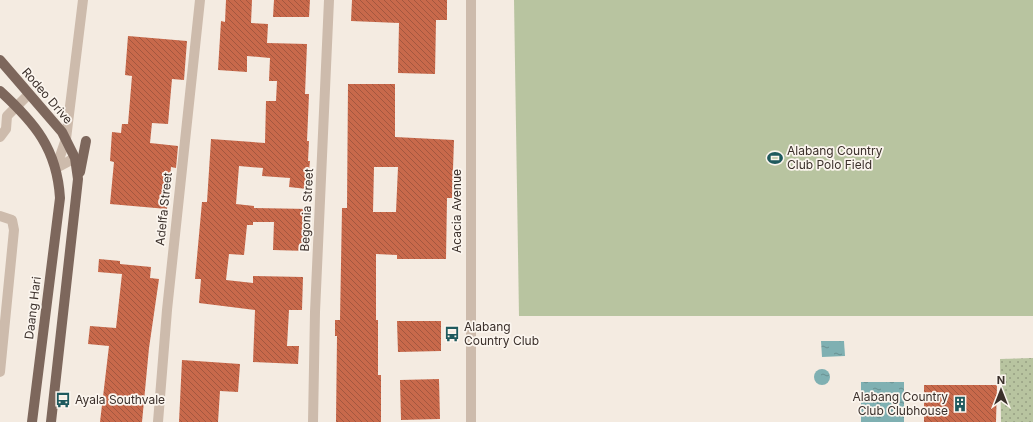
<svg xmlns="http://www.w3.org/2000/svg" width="1033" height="422" font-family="Inter,sans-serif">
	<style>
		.grass { fill: url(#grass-dots) }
		.park { fill: #b8c4a0 }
		.water { fill: url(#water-ripples) }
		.building { fill: url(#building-back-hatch); fill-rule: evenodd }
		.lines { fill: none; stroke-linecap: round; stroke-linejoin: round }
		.minor { stroke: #cdbbac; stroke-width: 10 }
		.major { stroke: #7d675c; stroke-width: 10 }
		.labels { text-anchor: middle; stroke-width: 3.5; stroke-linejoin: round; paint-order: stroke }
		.street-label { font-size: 12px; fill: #3b302b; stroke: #fbf5ee }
		.poi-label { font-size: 12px; fill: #3b302b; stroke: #fbf5ee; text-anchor: start }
	</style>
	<defs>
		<pattern id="grass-dots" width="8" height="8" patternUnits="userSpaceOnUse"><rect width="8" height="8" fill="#b8c4a0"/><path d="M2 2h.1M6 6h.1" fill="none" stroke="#97a083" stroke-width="1.8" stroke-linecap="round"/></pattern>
		<pattern id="water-ripples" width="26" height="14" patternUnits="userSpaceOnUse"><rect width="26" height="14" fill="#7fb0b2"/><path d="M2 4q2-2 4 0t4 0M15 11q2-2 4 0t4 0" fill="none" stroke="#699091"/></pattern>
		<pattern id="building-back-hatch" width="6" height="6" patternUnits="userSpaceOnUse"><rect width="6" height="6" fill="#c8694b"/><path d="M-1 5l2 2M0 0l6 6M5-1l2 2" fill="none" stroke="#a4573f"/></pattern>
	</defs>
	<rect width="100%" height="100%" fill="#f4ebe1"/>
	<path class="grass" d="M1033,358v64h-32l-1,-63z"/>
	<path class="park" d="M514,0h519v316h-514z"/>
	<g class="water">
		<path d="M821,341h23l1,15 -23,1z"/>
		<circle cx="822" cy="377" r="8"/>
		<rect x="861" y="382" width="43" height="40"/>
	</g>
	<g class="building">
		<path d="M226,0h26l-1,23 17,1 -1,19 40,1 -2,50h4l-2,47h2l-1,20h2l-3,28 -18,-2 1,-9 -28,-2 1,-8 -24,-2 -3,38 18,2v2l55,1 -2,42 -34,-1 1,-28h-21v3h-6l-3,30 -15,-1 -3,26 27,3v-7l50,1 -1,33h-13l-2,36h12l-1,18 -45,-2 2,-52 -56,-7 2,-24h-6l7,-77h5l4,-63 54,4 1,-42h10l1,-20h-8l1,-23 -23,-2v16l-29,-2 3,-49 4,1z"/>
		<path d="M274,0h36l-1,17h-36z"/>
		<path d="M352,0h95v20h-11l-1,54 -37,-1 1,-50 -48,-2z"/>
		<path d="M128,36l59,5 -3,39 -12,-1 -4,45 -16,-1 -2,20 28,3 -2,22 -5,-1 -4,42 -57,-5 4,-42 -4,-1 2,-29 9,1 1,-9h6l4,-48 -7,-1z"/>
		<path d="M348,84h47v53l59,3 -2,58h-5l-1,61h-49v-4l-21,-1v66h2v55h3v47h-45l1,-86h-2v-16h5l2,-112h5zM374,167h24l-2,45h-23z"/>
		<path d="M99,259l21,2v3l31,3 -1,11 9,1 -10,69 -7,74h-42l9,-76 -21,-2 2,-18 26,2 6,-54 -24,-2z"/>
		<path d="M397,321h44v30l-43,1z"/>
		<path d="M182,360l58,4 -2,28 -18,-1 -2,31h-39z"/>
		<path d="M439,379l1,40 -39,1 -1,-40z"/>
		<path d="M924,385h73l-1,37h-72z"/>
	</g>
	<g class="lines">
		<g class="minor">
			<path d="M0,137l6,-8 1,-13 22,-22"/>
			<path d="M56,168l10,-29 17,-139"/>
			<path d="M56,168l19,-10"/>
			<path d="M0,216l12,4 2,10 -14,142"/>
			<path d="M158,422l9,-112 33,-310"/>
			<path d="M313,422l2,-110 14,-312"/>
			<path d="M471,422v-422"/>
		</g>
		<g class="major">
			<path d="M0,60l62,72 13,26 3,21 -27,243"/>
			<path d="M0,91c35,32 57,58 60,107l-28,224"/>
			<path d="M80,172l6,-31"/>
		</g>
	</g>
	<defs>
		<symbol id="stadium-bare" viewBox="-9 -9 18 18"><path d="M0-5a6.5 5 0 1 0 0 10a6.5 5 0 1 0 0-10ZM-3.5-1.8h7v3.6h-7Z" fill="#1f5a5e" stroke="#fbf5ee" stroke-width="2.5" paint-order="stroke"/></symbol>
		<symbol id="bus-bare" viewBox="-9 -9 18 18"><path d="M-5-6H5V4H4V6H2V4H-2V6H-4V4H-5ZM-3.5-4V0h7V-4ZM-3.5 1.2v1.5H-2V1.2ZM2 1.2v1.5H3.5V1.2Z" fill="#1f5a5e" stroke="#fbf5ee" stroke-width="2.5" paint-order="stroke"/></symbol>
		<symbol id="building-bare" viewBox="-9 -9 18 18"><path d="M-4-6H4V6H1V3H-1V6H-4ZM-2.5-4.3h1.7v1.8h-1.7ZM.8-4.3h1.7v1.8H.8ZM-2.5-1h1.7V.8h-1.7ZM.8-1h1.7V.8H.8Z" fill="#1f5a5e" stroke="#fbf5ee" stroke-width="2.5" paint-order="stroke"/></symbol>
	</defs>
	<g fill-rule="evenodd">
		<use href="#stadium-bare" x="764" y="147" width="22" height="22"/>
		<use href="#bus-bare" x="441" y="323" width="22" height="22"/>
		<use href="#bus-bare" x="52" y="389" width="22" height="22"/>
		<use href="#building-bare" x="949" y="393" width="22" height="22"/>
	</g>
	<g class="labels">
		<g class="street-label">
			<text transform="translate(47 96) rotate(49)" y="4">Rodeo Drive</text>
			<text transform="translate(164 209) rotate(-84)" y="4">Adelfa Street</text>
			<text transform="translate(307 210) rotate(-87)" y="4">Begonia Street</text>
			<text transform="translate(457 211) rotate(-90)" y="4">Acacia Avenue</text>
			<text transform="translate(33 308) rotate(-83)" y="4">Daang Hari</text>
		</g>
		<g class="poi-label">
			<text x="787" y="155">Alabang Country<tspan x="787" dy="14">Club Polo Field</tspan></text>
			<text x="464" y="331">Alabang<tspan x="464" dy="14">Country Club</tspan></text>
			<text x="948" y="401" text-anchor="end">Alabang Country<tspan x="948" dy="14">Club Clubhouse</tspan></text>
			<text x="75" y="404">Ayala Southvale</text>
		</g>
	</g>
	<g transform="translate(1001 390)" stroke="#fbf5ee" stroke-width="3" paint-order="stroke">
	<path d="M0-3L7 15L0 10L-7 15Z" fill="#3b302b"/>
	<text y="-6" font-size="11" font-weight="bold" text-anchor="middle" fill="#3b302b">N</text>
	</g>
</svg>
